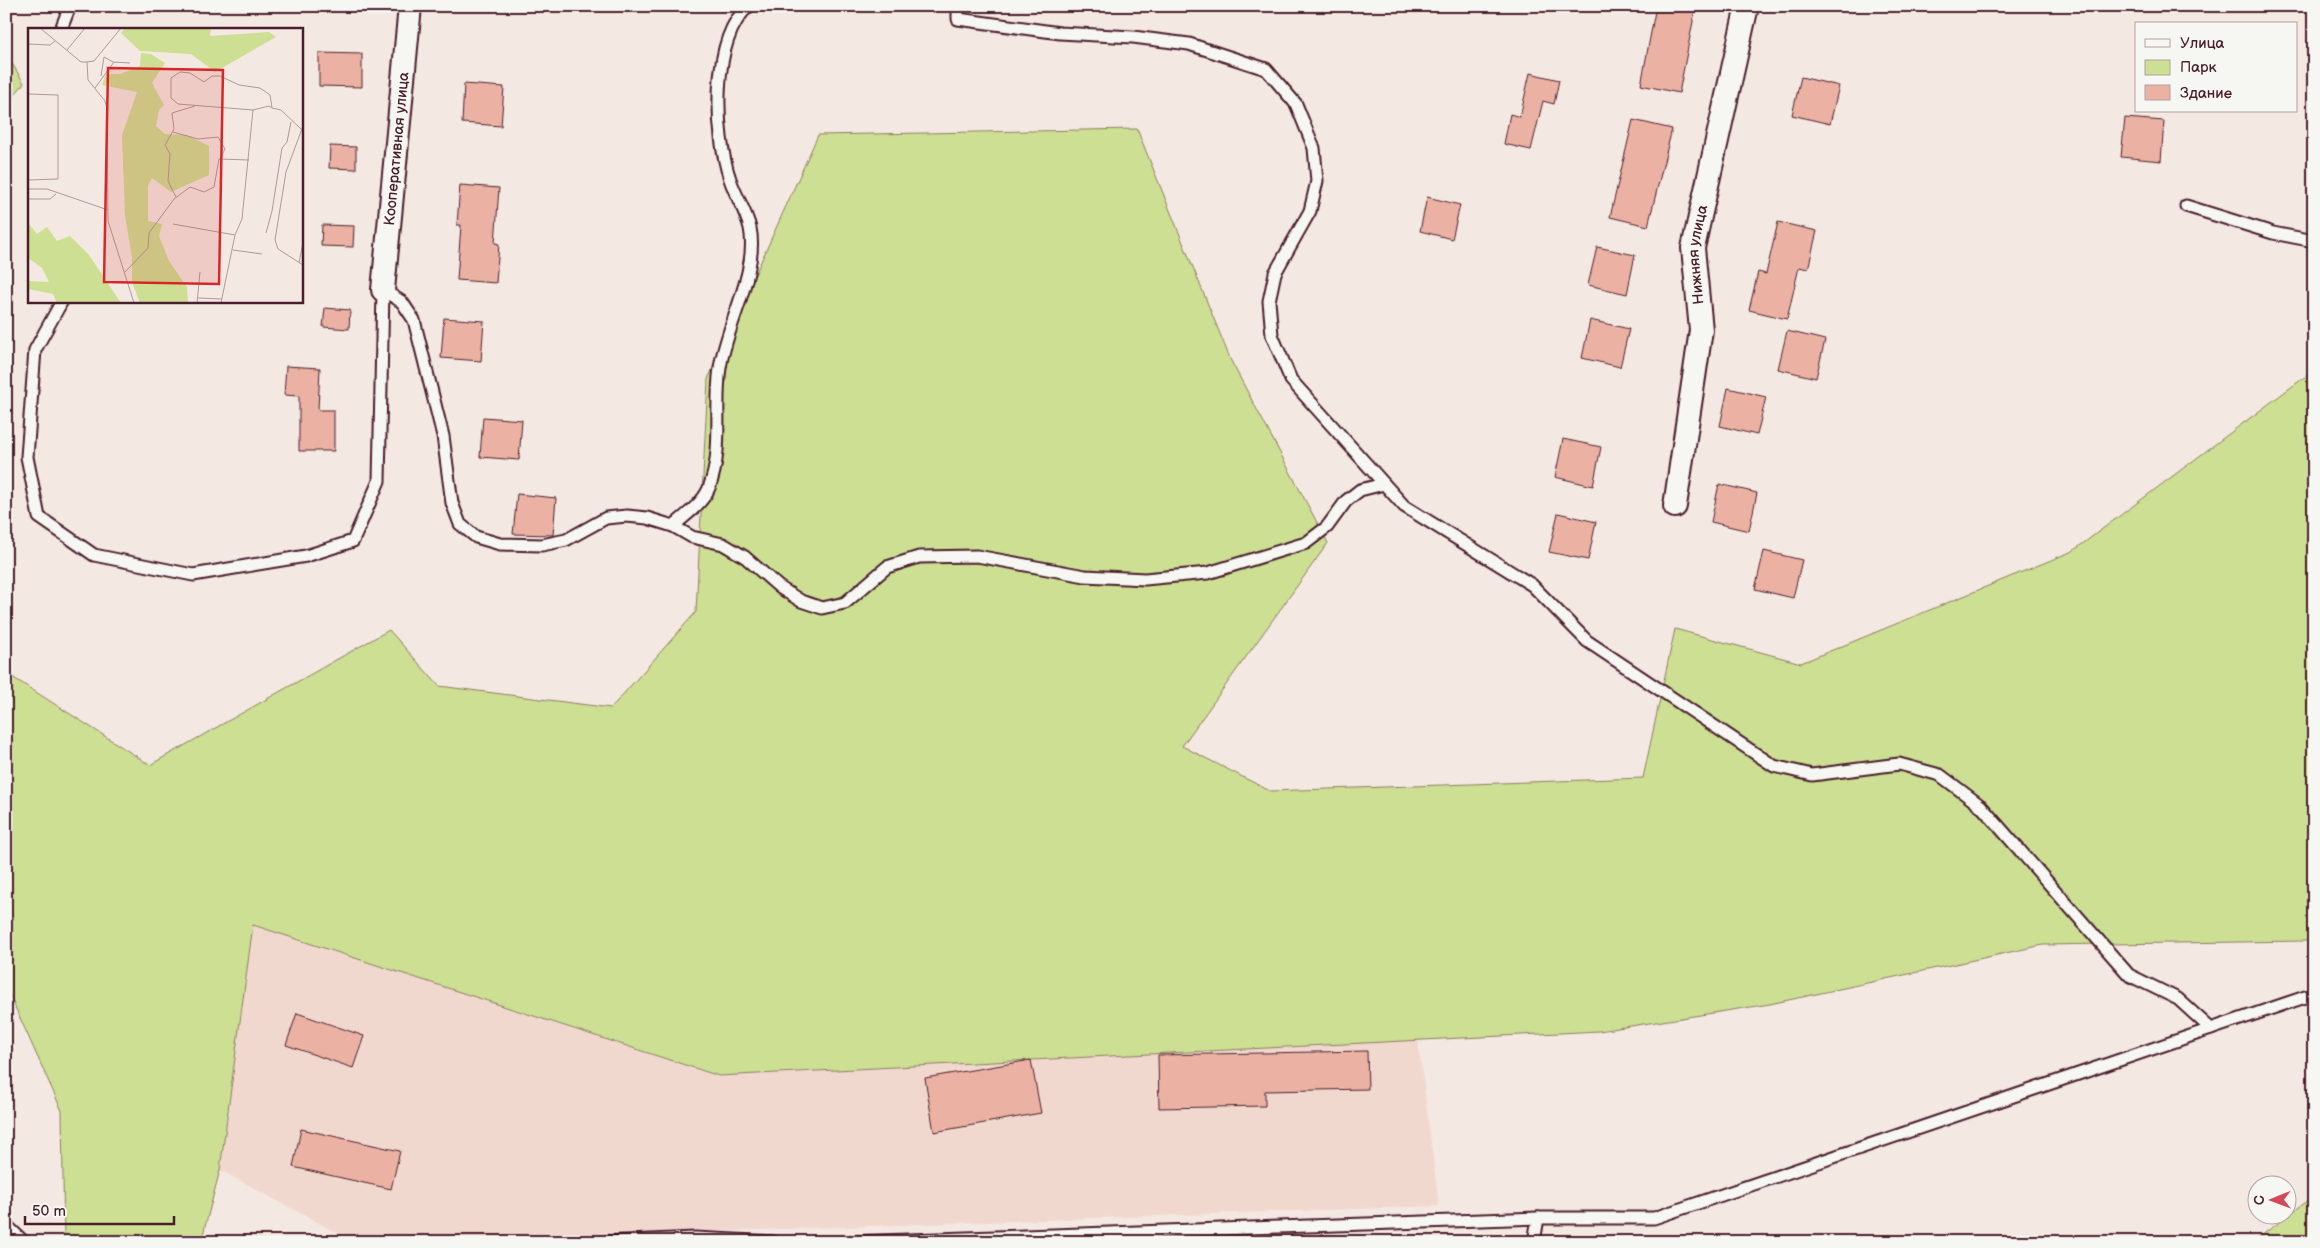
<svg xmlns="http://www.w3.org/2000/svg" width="2320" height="1248" font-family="'Balsamiq Sans',sans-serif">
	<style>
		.built { fill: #f1d8cf }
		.green { fill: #ccdf93; stroke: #8b7f5f }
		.building { fill: #ebb2a4; stroke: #4a1f2b }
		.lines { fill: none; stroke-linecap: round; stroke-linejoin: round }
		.service-casing { stroke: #4a1f2b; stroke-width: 15 }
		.minor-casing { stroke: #4a1f2b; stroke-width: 26 }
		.service { stroke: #f6f6f2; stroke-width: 11 }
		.minor { stroke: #f6f6f2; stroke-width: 22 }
		.labels { text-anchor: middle; stroke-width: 5; stroke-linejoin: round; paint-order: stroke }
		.street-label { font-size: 15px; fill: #4a1f2b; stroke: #f6f6f2 }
		.inset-road { fill: none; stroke: #b09899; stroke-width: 1 }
		.view { fill: #d62828; fill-opacity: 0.15; stroke: #d62828; stroke-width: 2.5 }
		.inset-edge { fill: none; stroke: #4a1f2b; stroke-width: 2.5 }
	</style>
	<rect width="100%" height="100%" fill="#f4e8e2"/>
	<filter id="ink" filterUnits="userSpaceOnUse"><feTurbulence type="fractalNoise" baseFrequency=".02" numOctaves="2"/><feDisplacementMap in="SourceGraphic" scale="10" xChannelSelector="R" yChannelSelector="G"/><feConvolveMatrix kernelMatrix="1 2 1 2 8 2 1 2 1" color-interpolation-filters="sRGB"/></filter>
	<g filter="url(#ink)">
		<path class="built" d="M253,925l466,151 699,-36 21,166 -1028,36h-57l-134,-72z"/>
		<g class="green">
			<path d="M6,54l18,29 -18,23z"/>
			<path d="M1137,129l94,232 97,182 -146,203 88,45 373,-13 32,-149 126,34 272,-112 241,-181v568l-9,3 -262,4 -273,59 -171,27 -880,45 -466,-151 -33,245 -19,72h-137l-2,-131 -56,-124v-314l144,92 239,-135 50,56 172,22 85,-96 12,-233 110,-244z"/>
			<path d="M2314,1196v46h-61z"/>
		</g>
		<g class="building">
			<path d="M1656,6h40l-17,87 -38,-8z"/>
			<path d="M319,53l43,1v33l-43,-1z"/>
			<path d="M1530,73l29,7 -5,24 -11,-3 -12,49 -27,-6 6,-30 10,3z"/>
			<path d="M1801,77l38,9 -9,38 -38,-9z"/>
			<path d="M464,84l40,3 -3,39 -39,-3z"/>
			<path d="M2125,118l39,3 -3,40 -40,-4z"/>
			<path d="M1633,120l39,9 -24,97 -38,-9z"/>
			<path d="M330,146l26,1v22l-27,-1z"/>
			<path d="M460,185l39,3 -4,55 4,1 -3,39 -39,-3 4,-55h-4z"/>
			<path d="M1427,197l33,8 -8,34 -32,-8z"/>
			<path d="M1778,222l39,9 -9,38 -9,-2 -12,52 -38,-9 9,-38 8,2z"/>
			<path d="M322,225l32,1 -1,21 -32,-1z"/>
			<path d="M1597,247l38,8 -8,39 -39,-9z"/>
			<path d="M325,308l25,2 -1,19 -26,-2z"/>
			<path d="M444,318l40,3 -3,40 -40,-3z"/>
			<path d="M1590,320l39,9 -9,38 -38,-9z"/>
			<path d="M1787,331l38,9 -9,38 -38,-9z"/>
			<path d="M286,366l34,2 -2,42h16v41h-35v-55l-15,-1z"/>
			<path d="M1728,388l38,9 -9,38 -37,-9z"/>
			<path d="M483,417l39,3 -3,40 -39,-3z"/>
			<path d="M1563,439l38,8 -8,39 -38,-9z"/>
			<path d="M1719,484l38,9 -8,38 -38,-9z"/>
			<path d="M517,494l39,4 -3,37 -40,-1z"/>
			<path d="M1558,513l38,9 -8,38 -39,-8z"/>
			<path d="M1764,551l38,9 -9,38 -38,-9z"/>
			<path d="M297,1013l67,23 -11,32 -67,-23z"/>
			<path d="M1367,1051l1,38 -103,2v15l-106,2 -1,-53z"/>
			<path d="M1031,1060l10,53 -107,19 -9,-54z"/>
			<path d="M301,1129l99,22 -9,38 -98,-22z"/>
		</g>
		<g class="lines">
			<defs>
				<g id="service">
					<path d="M958,6v13l102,14 73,4 56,7 77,25 30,35 18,44 3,33 -7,30 -35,62 -6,28 3,34 19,45 113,126 128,79 55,56 187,125 38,9 87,-11 41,11 41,31 148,169 49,24 33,30"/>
					<path d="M61,29l9,-23"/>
					<path d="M2186,206l87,27 41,8"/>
					<path d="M383,290l19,12 12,18 29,116 9,67 8,21 16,13 24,7 42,1 24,-5 40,-22 21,-2 20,2 26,8 19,11 31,7 22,13 34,30 22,14 21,7 23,-5 42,-36 32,-10 58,-1 108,20 60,3 63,-6 98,-30 21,-16 19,-26 14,-11 24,-6"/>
					<path d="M62,301l-27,49 -8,107 12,60 55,38 99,20 113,-19 47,-15 26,-60 4,-191"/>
					<path d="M673,526c12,-10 30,-23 36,-38 15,-38 5,-81 11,-120 6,-42 39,-97 30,-140 -4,-17 -15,-33 -20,-49 -15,-43 -20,-141 19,-173"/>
					<path d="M6,1225l18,17"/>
					<path d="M605,1242l90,-4 78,4"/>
					<path d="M849,1242l689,-24h116l660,-224"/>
					<path d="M1534,1242l4,-24"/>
				</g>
				<g id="minor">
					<path id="s1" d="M383,290l27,-284"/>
					<path id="s2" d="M1675,506l26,-176 -8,-82 54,-242"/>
				</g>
			</defs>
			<use href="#service" class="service-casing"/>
			<use href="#minor" class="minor-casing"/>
			<use href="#service" class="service"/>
			<use href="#minor" class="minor"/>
		</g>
	</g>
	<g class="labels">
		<g class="street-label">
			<text dy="5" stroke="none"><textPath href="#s1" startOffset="142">Кооперативная улица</textPath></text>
			<text dy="5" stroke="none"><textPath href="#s2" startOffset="254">Нижняя улица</textPath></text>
		</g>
	</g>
	<g transform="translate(28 28)">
		<rect width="275" height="275" fill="#f4e8e2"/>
		<path d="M97,0h86l-1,8 59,-4 7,5 -61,35 -24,-18 -51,-3 -19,-18zM113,25l10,1 14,9 -13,20 12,22 -5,5 -3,16 9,8 22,1 22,11v29l-38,17 -19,-14 -4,8v35l14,3 -3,12 10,25 18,26 1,16h-48l-8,-21v-25l-7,-41 -3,-81 15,-43 -35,-7 4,-11h14l20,-8zM0,195l9,11 10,-7 10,14 13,-5 19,19 32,48h-64l-4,-9 -25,-5v-8l21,1 -7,-14 -14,-10z" fill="#ccdf93"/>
		<path class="inset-road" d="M12,0l41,34h6l7,-1 27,-33M0,16l22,1 5,-4M39,22l18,-22M59,34l1,18 17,21 2,8 1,112 26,82M73,48l3,-19 9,5 17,1M67,60l19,-26M0,66l30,1v84l-30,1M244,80l-2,-13 -10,-7 -21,-3 -19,-9h-8l-8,6 -14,-9 -10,-1 -9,6v20l7,6 75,6 16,-4 3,2 9,2 20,19M275,98l-17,46 -11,68 3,9 25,16M145,104l25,7 20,-2 7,12 -5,10M0,161h19l61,21M148,169l-8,-16 2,-27 -5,-9 9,-16 -2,-16 23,-7M0,171h22l6,-5M145,196l62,11M238,205l6,-22 10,-63 5,-6 4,-20M205,222l29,4M271,235l4,-21M97,244l23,-24 1,-15 25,-34 16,-12 14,5 10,-5 5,-28 30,1M170,270l24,1M169,275l3,-31M193,275l14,-68 7,-16 11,-109"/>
		<path class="view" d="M80,40l115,2 -4,214 -115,-2z"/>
		<rect width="275" height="275" class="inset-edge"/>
	</g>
	<rect width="2320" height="1248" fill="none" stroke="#f6f6f2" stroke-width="25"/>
	<rect x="12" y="12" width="2295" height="1223" fill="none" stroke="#4a1f2b" stroke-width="2" filter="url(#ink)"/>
	<rect x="2135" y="22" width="162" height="90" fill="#f6f6f2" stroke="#b1a0a2"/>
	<rect x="2145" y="39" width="25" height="8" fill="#f6f6f2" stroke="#b1a0a2"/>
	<text x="2180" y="48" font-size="15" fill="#4a1f2b">Улица</text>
	<rect x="2145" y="60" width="25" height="15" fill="#ccdf93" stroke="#b1a0a2"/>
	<text x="2180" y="72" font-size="15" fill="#4a1f2b">Парк</text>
	<rect x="2145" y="85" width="25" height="15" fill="#ebb2a4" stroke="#b1a0a2"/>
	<text x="2180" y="98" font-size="15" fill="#4a1f2b">Здание</text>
	<g transform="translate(2272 1200) rotate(269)"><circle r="24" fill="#f6f6f2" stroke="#b1a0a2"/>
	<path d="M0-4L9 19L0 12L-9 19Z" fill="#d1495b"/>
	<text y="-8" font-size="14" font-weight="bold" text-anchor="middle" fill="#4a1f2b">С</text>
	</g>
	<path d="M25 1216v8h149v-8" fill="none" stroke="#4a1f2b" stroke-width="2.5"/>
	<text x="32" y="1216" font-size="15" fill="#4a1f2b" stroke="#f6f6f2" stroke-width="4" paint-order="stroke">50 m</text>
</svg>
